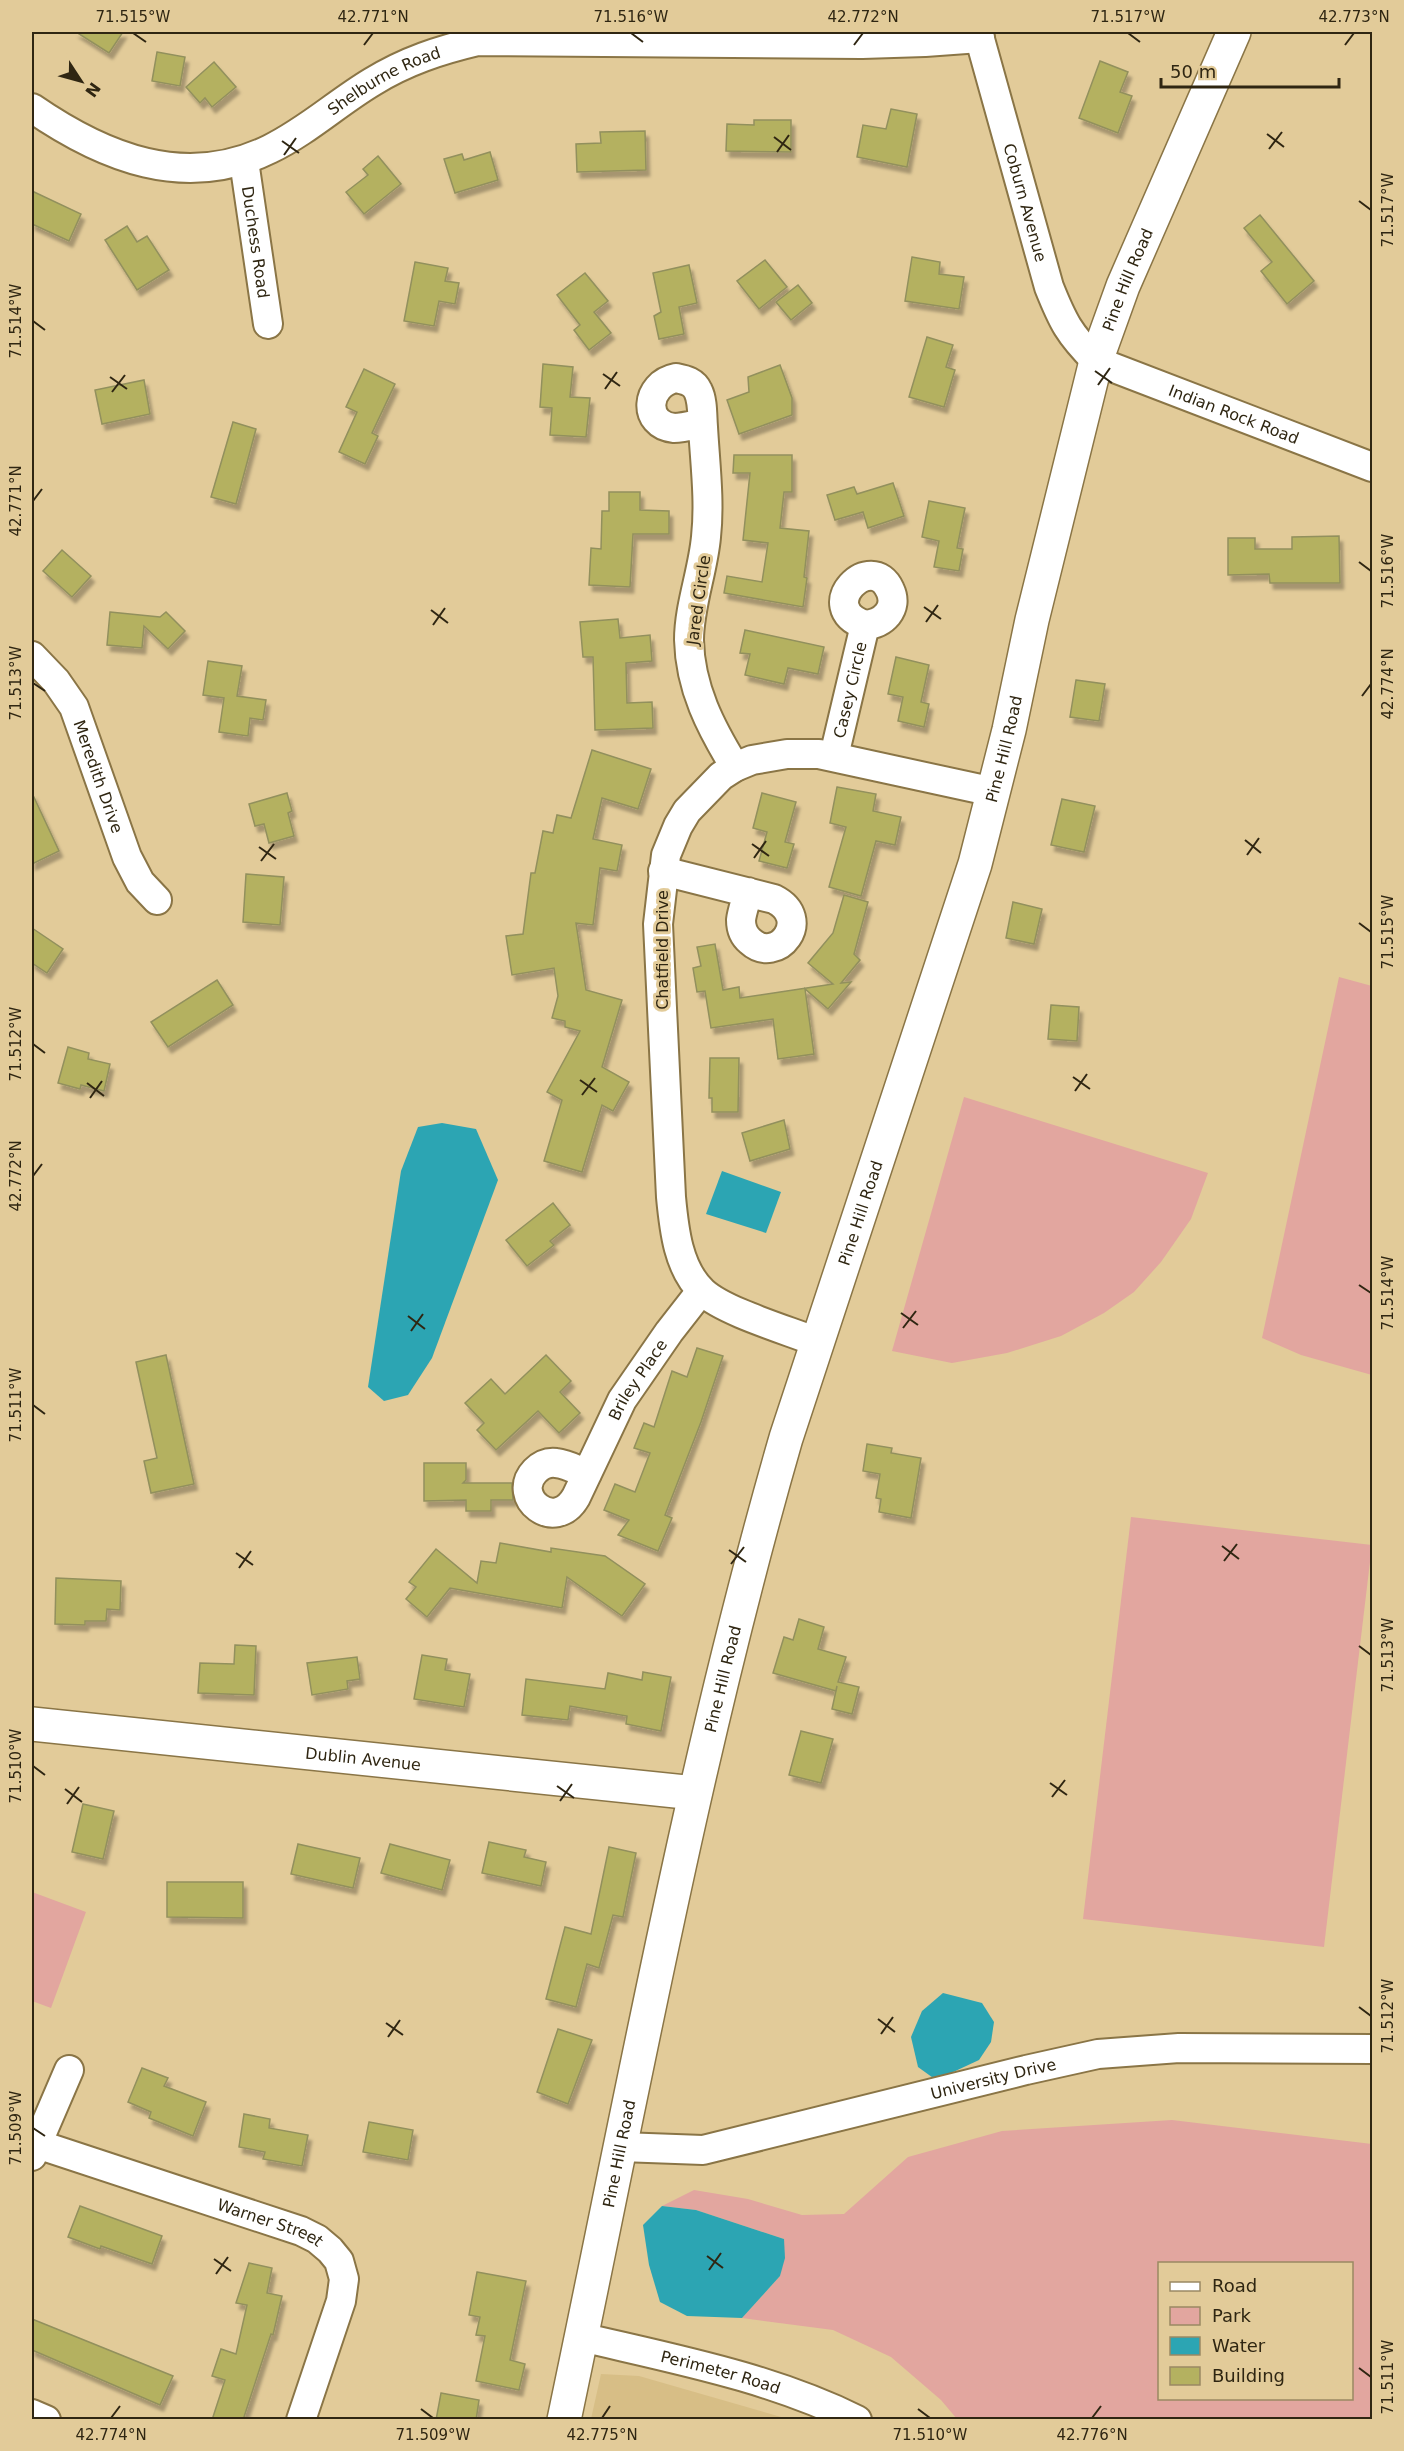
<svg xmlns="http://www.w3.org/2000/svg" width="1404" height="2451" font-family="'DejaVu Sans',sans-serif">
	<style>
		.built { fill: #d7be86 }
		.green { fill: #e2a69f; fill-rule: evenodd }
		.water { fill: #2ca5b3 }
		.building { fill: #b4b160; stroke: #92905d; stroke-width: 1.5; filter: url(#shadow) }
		.lines { fill: none; stroke-linecap: round; stroke-linejoin: round }
		.street-casing { stroke: #8a7546; stroke-width: 32 }
		.secondary-casing { stroke: #8a7546; stroke-width: 36 }
		.street { stroke: #fff; stroke-width: 28 }
		.secondary { stroke: #fff; stroke-width: 33 }
		.ticks { fill: none; stroke: #2f2612; stroke-width: 2 }
		.labels { text-anchor: middle; stroke-width: 6; stroke-linejoin: round; paint-order: stroke }
		.street-label { font-size: 16px; fill: #2f2612; stroke: #e2cb99 }
		.neatline { fill: none; stroke: #2f2612; stroke-width: 2 }
		.ticks-label { font-size: 15px; text-anchor: middle; fill: #2f2612 }
	</style>
	<defs>
		<filter id="shadow"><feDropShadow dx="3.5" dy="6" stdDeviation="1.5" flood-color="#0004"/></filter>
	</defs>
	<rect width="100%" height="100%" fill="#e2cb99"/>
	<path class="built" d="M601,2374l38,2 149,43h-197z"/>
	<g class="green">
		<path d="M1339,977l33,9v389l-71,-20 -39,-17z"/>
		<path d="M964,1097l244,76 -17,46 -30,43 -27,30 -30,21 -43,23 -54,17 -55,10 -60,-12z"/>
		<path d="M1131,1517l241,28 -48,402 -241,-28z"/>
		<path d="M32,1892l54,20 -35,96 -19,-7z"/>
		<path d="M1172,2120l200,24v275h-415l-16,-19 -50,-43 -58,-27 -91,-12 38,-42 4,-37 -88,-29 -34,-4 32,-16 54,9 54,16 42,-1 64,-57 94,-26zM1160,2264h192v134h-192z"/>
	</g>
	<g class="water">
		<path d="M442,1123l34,6 22,51 -66,178 -24,37 -24,6 -16,-14 33,-216 17,-44z"/>
		<path d="M722,1171l59,21 -15,41 -60,-19z"/>
		<path d="M943,1993l39,10 12,19 -3,20 -12,18 -43,20 -18,-13 -7,-30 11,-26z"/>
		<path d="M662,2206l34,4 88,29 1,19 -5,18 -38,42 -55,-2 -27,-14 -11,-37 -6,-40z"/>
	</g>
	<g class="building">
		<path d="M76,32h47l-14,21z"/>
		<path d="M157,52l28,5 -5,29 -28,-5z"/>
		<path d="M1100,61l28,11 -8,20 12,4 -14,37 -39,-15z"/>
		<path d="M214,62l22,25 -24,20 -7,-9 -5,5 -14,-16z"/>
		<path d="M891,109l26,5 -10,53 -50,-10 6,-32 23,4z"/>
		<path d="M754,120h37v32l-65,-1 1,-27 27,1z"/>
		<path d="M645,131l1,39 -69,2 -1,-28 25,-1 -1,-11z"/>
		<path d="M490,152l8,28 -43,13 -11,-34 18,-5 2,6z"/>
		<path d="M378,156l23,28 -37,30 -18,-22 22,-17 -5,-6z"/>
		<path d="M32,191l49,23 -12,27 -37,-17z"/>
		<path d="M1260,215l54,66 -27,23 -26,-33 11,-9 -28,-34z"/>
		<path d="M127,226l10,16 10,-6 22,34 -32,20 -32,-50z"/>
		<path d="M912,257l28,5 -1,12 25,3 -5,32 -54,-8z"/>
		<path d="M765,260l22,27 -28,22 -22,-28z"/>
		<path d="M415,262l33,6 -3,13 14,2 -4,21 -16,-3 -5,25 -30,-5z"/>
		<path d="M689,265l8,38 -18,4 5,27 -25,5 -5,-23 7,-4 -8,-39z"/>
		<path d="M585,273l23,28 -14,11 17,21 -22,17 -15,-20 6,-5 -23,-30z"/>
		<path d="M798,285l14,18 -21,17 -15,-18z"/>
		<path d="M927,337l26,8 -7,22 9,3 -11,37 -35,-10z"/>
		<path d="M543,364l30,3 -3,30 20,1 -4,39 -36,-2 2,-27 -12,-1z"/>
		<path d="M780,365l12,33v17l-53,19 -12,-34 22,-8 -1,-15z"/>
		<path d="M364,369l31,15 -23,49 6,3 -13,28 -26,-12 18,-40 -11,-5z"/>
		<path d="M144,380l6,34 -48,10 -7,-34z"/>
		<path d="M233,422l23,7 -20,75 -25,-7z"/>
		<path d="M734,455h58v37h-8l-4,36 29,3 -5,46 3,1 -4,29 -79,-14 3,-17 35,6 6,-39 -25,-3 7,-67h-17z"/>
		<path d="M893,483l11,33 -36,12 -5,-16 -28,8 -8,-25 27,-8 3,7z"/>
		<path d="M609,492h31v18l29,1v23h-36l-3,53 -41,-2 2,-37 10,1 1,-38h7z"/>
		<path d="M929,501l36,7 -8,40 6,1 -4,22 -25,-4 5,-26 -17,-4z"/>
		<path d="M1339,536l1,47h-70l-1,-9 -41,1v-37h27v11h37v-12z"/>
		<path d="M62,550l29,26 -19,21 -29,-26z"/>
		<path d="M110,612l50,5 6,-5 19,19 -17,18 -24,-23 -2,22 -35,-3z"/>
		<path d="M618,619l2,19 30,-3 2,26 -26,2 1,40 25,-1 1,26 -58,2 -2,-73h-10l-3,-35z"/>
		<path d="M745,630l79,17 -6,27 -30,-6 -4,16 -39,-9 5,-21 -10,-1z"/>
		<path d="M896,657l33,8 -8,37 8,2 -5,23 -26,-6 5,-24 -15,-3z"/>
		<path d="M208,661l34,5 -5,30 29,4 -3,20 -13,-2 -2,18 -29,-4 5,-34 -21,-3z"/>
		<path d="M1076,680l29,4 -6,37 -29,-4z"/>
		<path d="M592,750l59,19 -13,40 -36,-11 -9,41 29,6 -5,26 -17,-3 -7,57 -17,-2 10,67 36,10 -20,67 27,15 -16,29 -11,-6 -20,67 -38,-11 18,-61 -15,-8 33,-61 -15,-4v-6l-13,-3 6,-22 -4,-28 -42,7 -6,-39 17,-2 8,-61h4l8,-42 10,2 4,-18 14,3z"/>
		<path d="M837,787l39,7 -3,17 28,6 -6,28 -19,-4 -15,55 -32,-9 17,-60 -16,-4z"/>
		<path d="M32,793l27,58 -27,13z"/>
		<path d="M287,793l5,18 -4,2 6,23 -25,7 -5,-19 -9,2 -6,-22z"/>
		<path d="M762,793l34,9 -11,40 9,2 -7,24 -28,-7 8,-29 -14,-4z"/>
		<path d="M1062,799l33,7 -11,46 -33,-7z"/>
		<path d="M246,874l38,3 -4,48 -37,-3z"/>
		<path d="M844,895l24,7 -14,52 6,6 -19,23 10,-1 -23,27 -23,-20 9,65 -36,5 -5,-40 -62,9 -6,-37 -8,1 -4,-24 8,-2 -4,-19 18,-3 8,46 16,-3 1,11 93,-14 -25,-21 25,-30z"/>
		<path d="M1013,902l29,7 -8,35 -28,-6z"/>
		<path d="M32,928l31,21 -16,24 -15,-10z"/>
		<path d="M217,980l16,25 -65,42 -17,-25z"/>
		<path d="M1051,1005l28,2 -2,34 -29,-2z"/>
		<path d="M68,1047l21,6 -1,6 22,5 -6,27 -23,-6 -1,4 -22,-6z"/>
		<path d="M710,1058h29l-1,54h-26v-14h-3z"/>
		<path d="M784,1120l6,29 -40,12 -8,-28z"/>
		<path d="M553,1203l17,22 -20,16 4,4 -27,21 -21,-26z"/>
		<path d="M697,1348l26,8 -22,66 -36,93 7,3 -14,33 -40,-16 11,-15 -25,-10 11,-26 20,8 15,-39 -16,-5 10,-25 10,4 18,-56 15,6z"/>
		<path d="M166,1355l28,129 -43,9 -7,-32 13,-3 -21,-96z"/>
		<path d="M546,1355l25,26 -11,11 20,21 -21,20 -21,-22 -42,39 -19,-20 7,-7 -19,-20 26,-24 14,15z"/>
		<path d="M867,1444l25,4 -1,5 30,5 -10,60 -32,-6 2,-13 -5,-1 4,-24 -17,-3z"/>
		<path d="M424,1463h42v17l-3,3h49l1,17h-22v11h-25v-11l-42,1z"/>
		<path d="M500,1543l51,9v-4l54,8 40,28 -23,32 -55,-39 -5,31 -112,-20 -23,29 -21,-18 10,-12 -7,-5 27,-33 41,34 4,-22 15,2z"/>
		<path d="M56,1578l65,3 -1,29 -13,-1 -1,12h-21v4l-30,-1z"/>
		<path d="M799,1619l25,8 -6,22 28,8 -8,25 21,5 -7,27 -20,-5 5,-23 -1,5 -63,-18 11,-36 9,3z"/>
		<path d="M235,1645l21,1 -2,49 -56,-2 2,-30 34,1z"/>
		<path d="M422,1655l25,4 -2,11 25,4 -6,33 -50,-8z"/>
		<path d="M357,1657l3,22 -13,2 1,8 -36,6 -5,-32z"/>
		<path d="M643,1672l28,5 -10,54 -35,-7 1,-8 -57,-10 -2,14 -46,-5 4,-36 79,10 3,-16 34,7z"/>
		<path d="M801,1731l32,8 -12,44 -32,-8z"/>
		<path d="M83,1804l31,7 -11,48 -31,-7z"/>
		<path d="M489,1842l37,8 -2,7 22,5 -5,24 -59,-13z"/>
		<path d="M298,1844l62,14 -7,30 -62,-14z"/>
		<path d="M390,1844l60,16 -8,30 -61,-17z"/>
		<path d="M609,1847l27,6 -13,64 -10,-2 -14,53 -12,-4 -11,43 -30,-8 19,-72 26,7z"/>
		<path d="M167,1882h76v36l-76,-1z"/>
		<path d="M558,2029l34,11 -24,64 -31,-12z"/>
		<path d="M142,2068l26,10 -4,8 42,16 -13,34 -44,-18 2,-6 -23,-10z"/>
		<path d="M244,2114l26,5 -1,9 39,7 -6,31 -39,-7 2,-7 -26,-5z"/>
		<path d="M369,2122l44,8 -5,30 -45,-8z"/>
		<path d="M80,2206l82,30 -10,28 -51,-18 -1,3 -32,-12z"/>
		<path d="M249,2263l23,5 -5,25 15,3 -9,39 -2,-1 -28,86h-31l13,-40 -13,-4 9,-27 15,5 11,-49 -11,-2z"/>
		<path d="M477,2272l49,9 -16,79 15,4 -6,26 -43,-9 9,-45 -9,-1 4,-18 -11,-2z"/>
		<path d="M32,2319l141,57 -13,29 -128,-55z"/>
		<path d="M441,2393l38,7 -3,20h-40z"/>
	</g>
	<g class="lines">
		<defs>
			<g id="street">
				<path id="s1" d="M978,32l71,255c14,35 20,47 47,74l276,106"/>
				<path id="s2" d="M32,108c71,49 153,83 238,41 37,-18 67,-46 102,-67 34,-21 68,-32 106,-41l384,3 63,-2 55,-4"/>
				<path id="s3" d="M244,161l24,163"/>
				<path d="M702,423c-9,2 -19,5 -28,5 -32,-3 -29,-44 2,-50 10,2 18,4 22,13 5,10 4,25 5,36 2,36 7,74 3,110 -3,34 -17,69 -17,103 1,48 22,88 46,127"/>
				<path id="s4" d="M32,656l24,25 18,26 53,150 13,25 17,18"/>
				<path id="s5" d="M834,756l31,-131c18,-1 34,-16 25,-35 -18,-41 -77,17 -25,35"/>
				<path d="M663,871l111,28c40,20 3,67 -24,42 -6,-5 -9,-13 -9,-21 1,-9 5,-19 7,-28"/>
				<path d="M817,1342c-30,-12 -92,-30 -114,-50 -25,-23 -29,-63 -32,-95l-13,-273 8,-69 12,-29 9,-15 34,-35 14,-9 17,-7 35,-6h32l175,38"/>
				<path id="s6" d="M587,1474c-10,-4 -20,-10 -31,-11 -8,-1 -15,2 -21,8 -25,26 20,63 41,26l46,-97 47,-68 32,-41"/>
				<path id="s7" d="M37,2144l264,87 16,8 13,11 9,11 5,18 -3,22 -40,119"/>
				<path id="s8" d="M621,2147l82,3 323,-80 72,-16 81,-6 193,1"/>
				<path d="M32,2156l37,-86"/>
				<path id="s9" d="M581,2337c93,22 189,40 276,83"/>
				<path d="M32,2414l14,6"/>
			</g>
			<g id="secondary">
				<path id="s10" d="M32,1724l663,69"/>
				<path id="s11" d="M564,2420c69,-328 129,-660 222,-982l189,-574 34,-134 23,-110 64,-259 27,-75 111,-254"/>
			</g>
		</defs>
		<use href="#street" class="street-casing"/>
		<use href="#secondary" class="secondary-casing"/>
		<use href="#street" class="street"/>
		<use href="#secondary" class="secondary"/>
	</g>
	<path class="ticks" d="M133,33l13,9M631,33l12,9M1128,33l12,9M364,45l9,-12M854,45l9,-12M1345,45l9,-12M1267,134l17,13M774,137l17,13M282,141l17,12M1269,149l13,-17M777,152l12,-17M284,155l12,-17M1359,201l12,9M33,321l12,9M1095,371l17,12M603,374l17,12M110,377l17,12M1098,385l12,-17M605,389l12,-17M112,392l13,-17M33,501l9,-12M1359,562l12,9M924,607l17,12M431,610l17,13M926,622l12,-17M433,625l12,-17M33,683l12,8M1362,696l9,-12M1245,840l16,13M752,844l17,12M259,847l17,12M1247,855l12,-17M754,858l12,-17M261,861l13,-17M1359,923l12,9M33,1044l12,9M1073,1077l17,12M580,1080l17,12M87,1083l17,13M1075,1091l12,-17M582,1095l13,-17M90,1098l12,-17M33,1176l9,-12M1359,1285l12,8M901,1313l17,12M408,1316l17,13M903,1328l13,-17M411,1331l12,-17M33,1405l12,9M1222,1546l17,13M729,1550l17,12M236,1553l17,12M1224,1561l13,-17M731,1564l13,-17M239,1568l12,-17M1359,1646l12,9M33,1766l12,9M1050,1783l17,12M557,1786l17,12M65,1789l17,13M1052,1797l13,-17M560,1801l12,-17M67,1804l12,-17M1359,2007l12,9M878,2019l17,13M386,2023l17,12M881,2034l12,-17M388,2037l12,-17M33,2128l12,8M707,2256l16,12M214,2259l17,12M709,2270l12,-17M216,2274l12,-17M1359,2368l12,9M421,2409l12,9M918,2409l12,9M111,2418l9,-12M602,2418l8,-12M1092,2418l9,-12"/>
	<g class="labels">
		<g class="street-label">
			<text dy="6" stroke="none"><textPath href="#s2" startOffset="388">Shelburne Road</textPath></text>
			<text dy="6" stroke="none"><textPath href="#s1" startOffset="177">Coburn Avenue</textPath></text>
			<text dy="6" stroke="none"><textPath href="#s3" startOffset="82">Duchess Road</textPath></text>
			<text dy="6" stroke="none"><textPath href="#s11" startOffset="2216">Pine Hill Road</textPath></text>
			<text dy="6" stroke="none"><textPath href="#s1" startOffset="501">Indian Rock Road</textPath></text>
			<text transform="translate(698 600) rotate(-82)" y="6">Jared Circle</text>
			<text dy="6" stroke="none"><textPath href="#s5" startOffset="68">Casey Circle</textPath></text>
			<text dy="6" stroke="none"><textPath href="#s11" startOffset="1730">Pine Hill Road</textPath></text>
			<text dy="6" stroke="none"><textPath href="#s4" startOffset="140">Meredith Drive</textPath></text>
			<text transform="translate(662 950) rotate(-90)" y="6">Chatfield Drive</text>
			<text dy="6" stroke="none"><textPath href="#s11" startOffset="1244">Pine Hill Road</textPath></text>
			<text dy="6" stroke="none"><textPath href="#s6" startOffset="276">Briley Place</textPath></text>
			<text dy="6" stroke="none"><textPath href="#s11" startOffset="758">Pine Hill Road</textPath></text>
			<text dy="6" stroke="none"><textPath href="#s10" startOffset="333">Dublin Avenue</textPath></text>
			<text dy="6" stroke="none"><textPath href="#s8" startOffset="381">University Drive</textPath></text>
			<text dy="6" stroke="none"><textPath href="#s11" startOffset="272">Pine Hill Road</textPath></text>
			<text dy="6" stroke="none"><textPath href="#s7" startOffset="246">Warner Street</textPath></text>
			<text dy="6" stroke="none"><textPath href="#s9" startOffset="144">Perimeter Road</textPath></text>
		</g>
	</g>
	<rect width="1404" height="2451" fill="none" stroke="#e2cb99" stroke-width="66"/>
	<rect x="1158" y="2262" width="195" height="138" fill="#e2cb99" stroke="#9a8963" stroke-width="1.5"/>
	<rect x="1170" y="2282" width="30" height="9" fill="#ffffff" stroke="#9a8963" stroke-width="1.5"/>
	<text x="1212" y="2292" font-size="18" fill="#2f2612">Road</text>
	<rect x="1170" y="2307" width="30" height="18" fill="#e2a69f" stroke="#9a8963" stroke-width="1.5"/>
	<text x="1212" y="2322" font-size="18" fill="#2f2612">Park</text>
	<rect x="1170" y="2337" width="30" height="18" fill="#2ca5b3" stroke="#9a8963" stroke-width="1.5"/>
	<text x="1212" y="2352" font-size="18" fill="#2f2612">Water</text>
	<rect x="1170" y="2367" width="30" height="18" fill="#b4b160" stroke="#9a8963" stroke-width="1.5"/>
	<text x="1212" y="2382" font-size="18" fill="#2f2612">Building</text>
	<g transform="translate(81 81) rotate(126)" stroke="#e2cb99" stroke-width="4.5" paint-order="stroke">
	<path d="M0-4.5L10 22L0 15L-10 22Z" fill="#2f2612"/>
	<text y="-9" font-size="16" font-weight="bold" text-anchor="middle" fill="#2f2612">N</text>
	</g>
	<path d="M1161 78v9h178v-9" fill="none" stroke="#2f2612" stroke-width="3"/>
	<text x="1170" y="78" font-size="18" fill="#2f2612" stroke="#e2cb99" stroke-width="4.5" paint-order="stroke">50 m</text>
	<rect x="33" y="33" width="1338" height="2385" class="neatline"/>
	<g class="ticks-label">
		<text x="133" y="22">71.515°W</text>
		<text x="373" y="22">42.771°N</text>
		<text x="631" y="22">71.516°W</text>
		<text x="863" y="22">42.772°N</text>
		<text x="1128" y="22">71.517°W</text>
		<text x="1354" y="22">42.773°N</text>
		<text transform="translate(1388 210) rotate(-90)" y="5">71.517°W</text>
		<text transform="translate(16 321) rotate(-90)" y="5">71.514°W</text>
		<text transform="translate(16 501) rotate(-90)" y="5">42.771°N</text>
		<text transform="translate(1388 571) rotate(-90)" y="5">71.516°W</text>
		<text transform="translate(16 683) rotate(-90)" y="5">71.513°W</text>
		<text transform="translate(1388 684) rotate(-90)" y="5">42.774°N</text>
		<text transform="translate(1388 932) rotate(-90)" y="5">71.515°W</text>
		<text transform="translate(16 1044) rotate(-90)" y="5">71.512°W</text>
		<text transform="translate(16 1176) rotate(-90)" y="5">42.772°N</text>
		<text transform="translate(1388 1293) rotate(-90)" y="5">71.514°W</text>
		<text transform="translate(16 1405) rotate(-90)" y="5">71.511°W</text>
		<text transform="translate(1388 1655) rotate(-90)" y="5">71.513°W</text>
		<text transform="translate(16 1766) rotate(-90)" y="5">71.510°W</text>
		<text transform="translate(1388 2016) rotate(-90)" y="5">71.512°W</text>
		<text transform="translate(16 2128) rotate(-90)" y="5">71.509°W</text>
		<text transform="translate(1388 2377) rotate(-90)" y="5">71.511°W</text>
		<text x="111" y="2440">42.774°N</text>
		<text x="433" y="2440">71.509°W</text>
		<text x="602" y="2440">42.775°N</text>
		<text x="930" y="2440">71.510°W</text>
		<text x="1092" y="2440">42.776°N</text>
	</g>
</svg>
